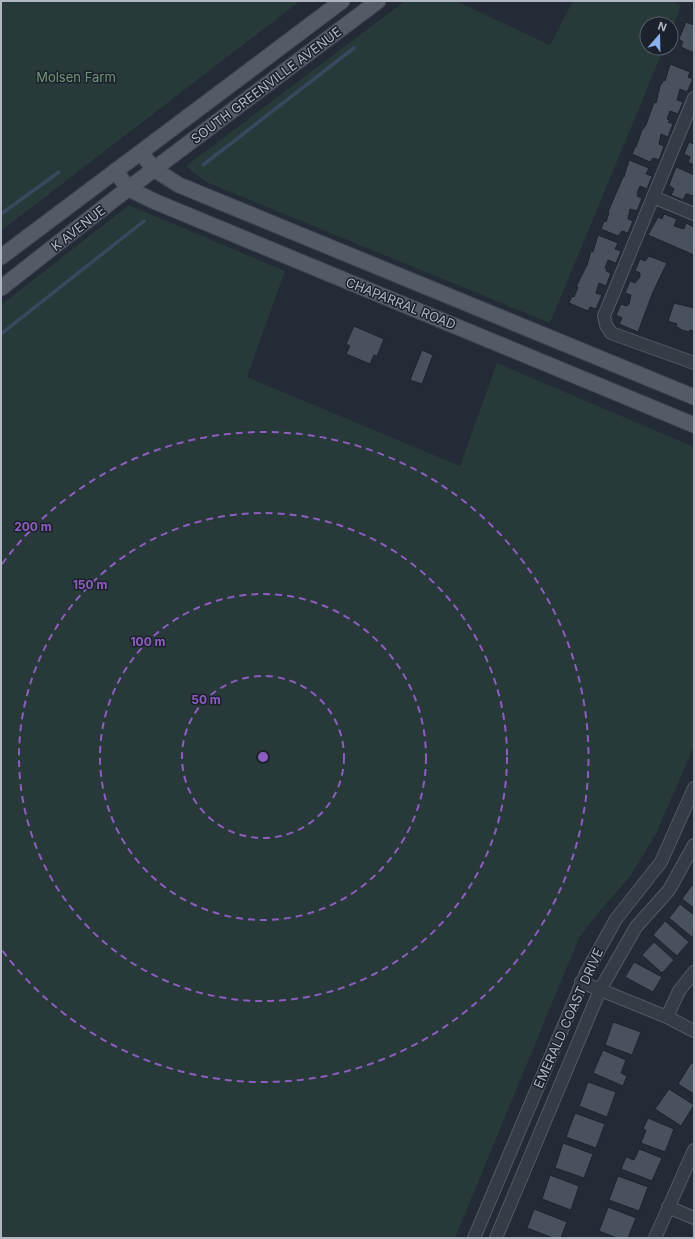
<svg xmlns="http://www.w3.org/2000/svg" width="695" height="1239" font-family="Inter,sans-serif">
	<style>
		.green { fill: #273939 }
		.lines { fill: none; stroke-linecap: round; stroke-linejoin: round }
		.stream { stroke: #39485e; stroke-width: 3.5 }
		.building { fill: #48525f; stroke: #1d242d }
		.minor-casing { stroke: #535a64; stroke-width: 14 }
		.major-casing { stroke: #3f4650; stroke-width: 17 }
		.minor { stroke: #353c46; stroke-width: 12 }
		.major { stroke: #535b66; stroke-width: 15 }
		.ring { fill: none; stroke: #8e5dc0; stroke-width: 2; stroke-dasharray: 7 5 }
		.labels { text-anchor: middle; stroke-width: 3; stroke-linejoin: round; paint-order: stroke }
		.park-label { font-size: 13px; fill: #709679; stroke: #1b222b }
		.street-label { font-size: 13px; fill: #b0b7c3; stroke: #1b222b }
		.centre { fill: #8e5dc0; stroke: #1b222b; stroke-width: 2 }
		.ring-label { font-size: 12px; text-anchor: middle; font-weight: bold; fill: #8e5dc0; stroke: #1b222b; stroke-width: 3; stroke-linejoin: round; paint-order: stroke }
	</style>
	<rect width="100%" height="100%" fill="#222b36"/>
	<g class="green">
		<path d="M1,1h299l-299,230z"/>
		<path d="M405,1h51l94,44 23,-44h98l10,5 -10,25v-7h-24v24h17l-114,275 -344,-141 -20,-16z"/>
		<path d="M129,205l156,66 -38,106 213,89 37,-103 197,84v299l-38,88 -27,44 -31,35 -19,25 -124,300h-454v-933z"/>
	</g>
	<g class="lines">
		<g class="stream">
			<path d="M203,165l151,-117"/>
			<path d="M1,214l58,-42"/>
			<path d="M1,334l143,-113"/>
		</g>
	</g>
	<g class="building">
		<path d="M686,22l8,3v28l-13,-6 2,-5 -4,-3z"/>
		<path d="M670,64l20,8 -2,5 5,2 -6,13 -7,-3 -3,11 6,2 -5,12 -8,-3 -3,8 3,1 -2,2 5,2 -5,13 -7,-3 -2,10 5,2 -5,14 -6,-2 -3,4 -18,-8 3,-7h1l6,-17 4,-5 8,-23 2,1 4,-17 4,-6 1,1z"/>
		<path d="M689,142l5,2v21l-6,-3 2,-5 -6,-3z"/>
		<path d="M629,160l20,8 -3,6 6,2 -5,13 -7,-3 -3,7 1,1 -1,2 5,2 -5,13 -7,-2 -2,10 5,2 -5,12 -6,-2 -4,5 -17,-7 3,-8 2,1 3,-9 -1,-1 15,-35h1z"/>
		<path d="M676,167l18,8v23l-1,-2 -5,-2h-2l-3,6 -12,-5 3,-6 -5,-4z"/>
		<path d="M664,214l13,5 -3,7 10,3 2,-6 8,4v28l-46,-20 10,-18 4,2z"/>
		<path d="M598,235l20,8 -3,6 6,2 -5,12 -8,-3 -3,8 2,1 -1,2 5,2 -5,13 -7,-3 -3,10 6,2 -6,14 -6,-2 -2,4 -19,-8 3,-7 2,1 4,-10h-2l11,-22 4,-14 2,1z"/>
		<path d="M649,256l18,7 -14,29 -15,40 -19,-8 3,-6 -6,-3 5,-11 6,2 2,-2 2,-9 -6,-2 5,-12 5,2 5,-6v-4l-5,-2 5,-12 5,2z"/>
		<path d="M674,303l20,5v23l-4,-1 -1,2 -7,-2 -6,-4 1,-2 -9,-3z"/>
		<path d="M354,326l30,13 -7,17 -3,-1 -4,9 -24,-10 4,-8 -4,-2z"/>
		<path d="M422,350l11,5 -11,29 -12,-4z"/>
		<path d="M692,885l2,2v21l-12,-9z"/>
		<path d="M680,904l14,11 -1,23 -24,-20z"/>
		<path d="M665,921l24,21 -12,14 -24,-21z"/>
		<path d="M654,942l20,18 -12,13 -20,-18z"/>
		<path d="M634,962l28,15 -9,15 -28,-15z"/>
		<path d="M613,1022l28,10 -9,23 -27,-10z"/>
		<path d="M603,1050l23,10 -5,13 6,3 -4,10 -30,-13z"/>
		<path d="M691,1063l3,1v30l-16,-10z"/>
		<path d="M588,1082l28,10 -9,25 -28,-11z"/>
		<path d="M669,1089l25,16 -13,21 -26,-17z"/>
		<path d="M575,1113l30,11 -9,24 -30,-11z"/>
		<path d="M648,1118l26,11 -9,23 -24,-9 5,-13 -3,-1z"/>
		<path d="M563,1143l30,11 -9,24 -29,-10z"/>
		<path d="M639,1149l23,9 -10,23 -31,-12 5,-12 8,3z"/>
		<path d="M550,1175l29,11 -8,24 -29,-11z"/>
		<path d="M618,1176l30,11 -9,24 -30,-11z"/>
		<path d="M608,1207l28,11 -8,20h-11l-18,-7z"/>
		<path d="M534,1209l33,13 -6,16h-8l-26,-10z"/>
	</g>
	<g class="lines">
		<defs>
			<g id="minor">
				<path d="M694,98l-90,218 2,9 5,8 83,30"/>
				<path d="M653,197l41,17"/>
				<path d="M581,982l86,35 27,14"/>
				<path d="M667,1017l12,-26 15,-19"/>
				<path d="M668,1207l26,11"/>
				<path d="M474,1238l112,-265 30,-54 45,-57 33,-74"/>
				<path d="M496,1238l104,-248 36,-63 33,-37 25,-45"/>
				<path d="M655,1238l39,-88"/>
			</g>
			<g id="major">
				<path d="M141,153l14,17 24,15 515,212"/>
				<path d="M115,171l14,18 27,13 538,223"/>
				<path d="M1,257l341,-256"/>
				<path d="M1,288l116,-91 261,-196"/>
			</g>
		</defs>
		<use href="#minor" class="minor-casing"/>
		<use href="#major" class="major-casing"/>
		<use href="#minor" class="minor"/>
		<use href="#major" class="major"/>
	</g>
	<g class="ring">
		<circle cx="263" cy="757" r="81"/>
		<circle cx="263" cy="757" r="163"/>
		<circle cx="263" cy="757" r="244"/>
		<path d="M2 564A325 325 0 1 1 2 950"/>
	</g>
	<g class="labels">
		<g class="park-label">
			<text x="76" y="82">Molsen Farm</text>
		</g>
		<g class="street-label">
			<text transform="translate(266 85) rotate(-37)" y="5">SOUTH GREENVILLE AVENUE</text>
			<text transform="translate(78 228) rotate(-38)" y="5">K AVENUE</text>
			<text transform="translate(401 303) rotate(22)" y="5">CHAPARRAL ROAD</text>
			<text transform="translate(568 1018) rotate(-66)" y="5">EMERALD COAST DRIVE</text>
		</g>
	</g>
	<circle cx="263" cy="757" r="6" class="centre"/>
	<g class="ring-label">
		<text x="33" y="531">200 m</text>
		<text x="90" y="589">150 m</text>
		<text x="148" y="646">100 m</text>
		<text x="206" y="704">50 m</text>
	</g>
	<rect width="695" height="1239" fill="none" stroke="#b0b7c3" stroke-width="4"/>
	<g transform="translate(659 36) rotate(20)"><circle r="19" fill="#1b222b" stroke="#575e68"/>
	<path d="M0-3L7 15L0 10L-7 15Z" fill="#89b1ee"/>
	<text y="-6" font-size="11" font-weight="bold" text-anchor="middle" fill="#b0b7c3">N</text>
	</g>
</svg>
